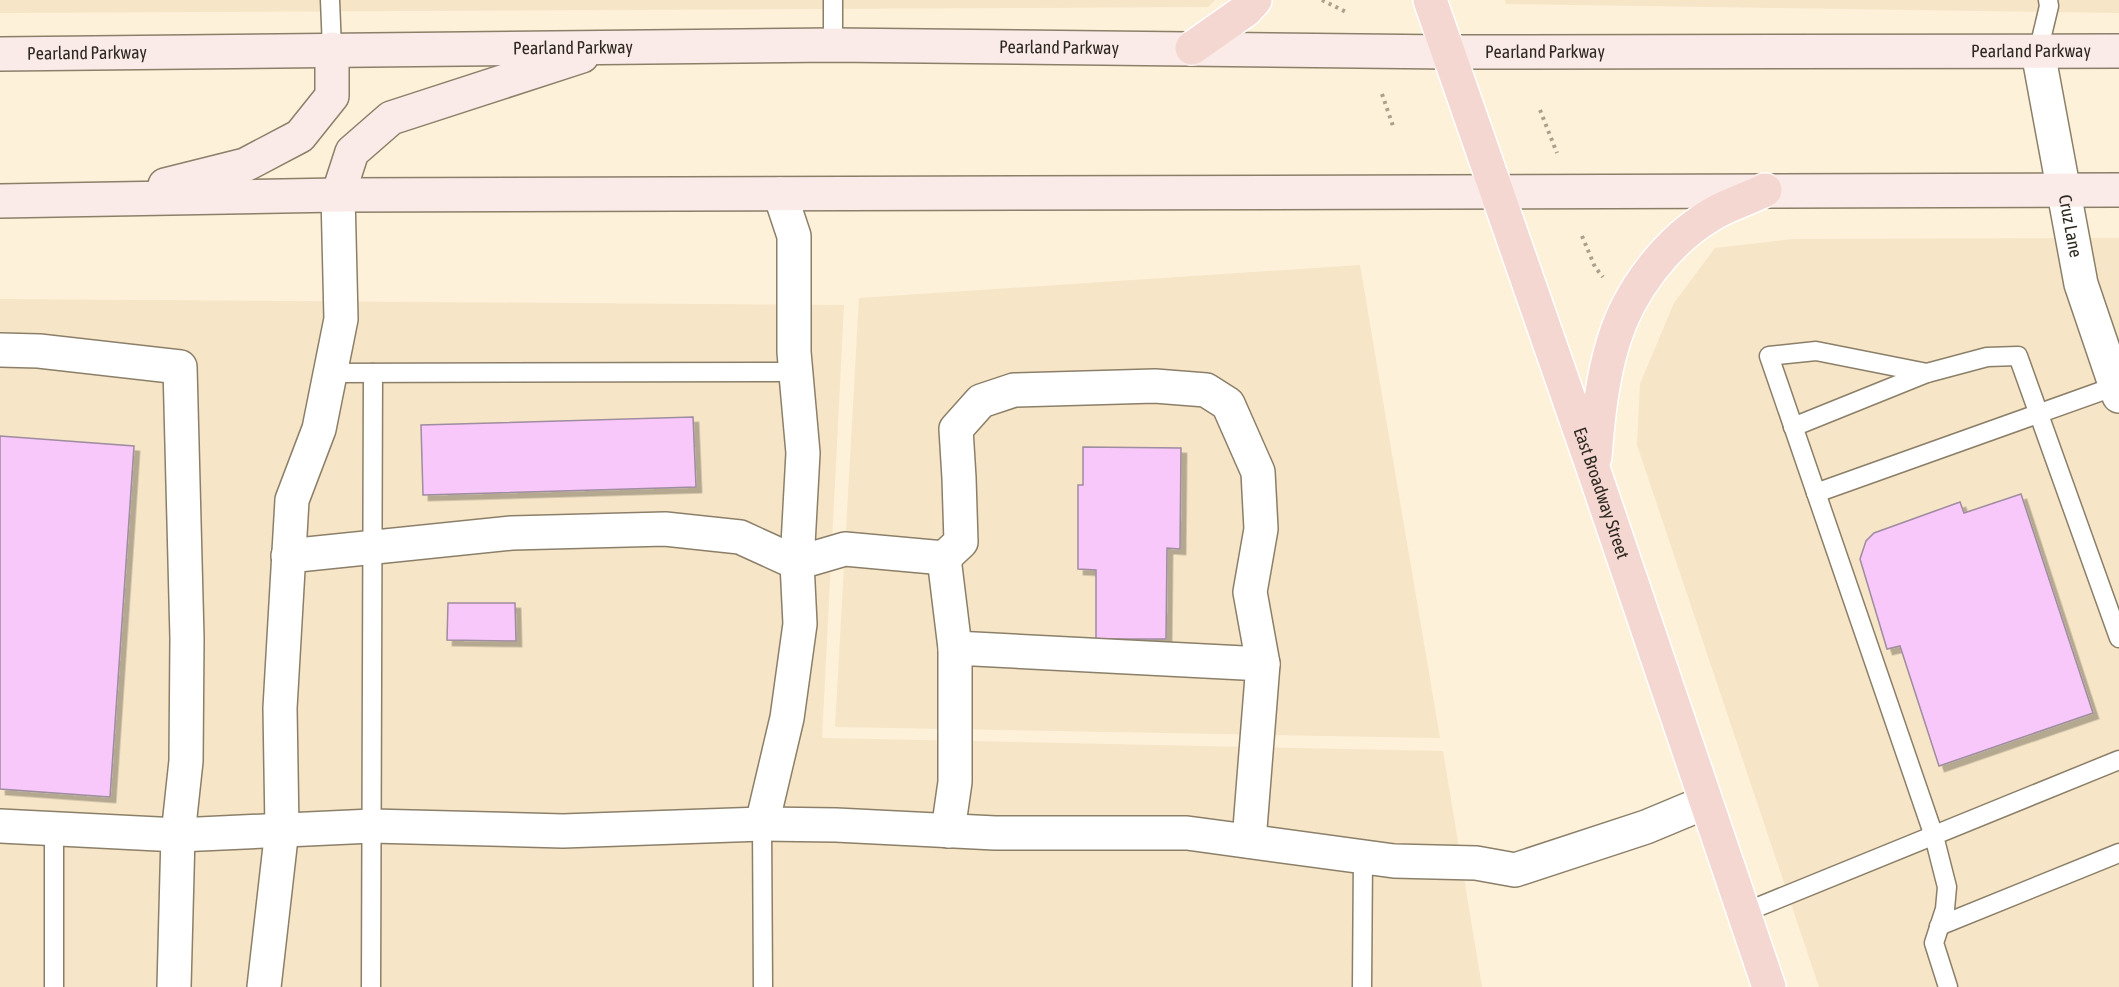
<svg xmlns="http://www.w3.org/2000/svg" width="2119" height="987" font-family="'Asap Condensed',sans-serif">
	<style>
		.built { fill: #f6e5c6 }
		.building { fill: #f9c8fb; stroke: #9e8c9f; stroke-width: 1.5; filter: url(#shadow) }
		.lines { fill: none; stroke-linecap: round; stroke-linejoin: round }
		.lane-casing { stroke: #8b7f69; stroke-width: 21 }
		.street-casing { stroke: #8b7f69; stroke-width: 36 }
		.secondary-casing { stroke: #8b7f69; stroke-width: 36 }
		.primary-casing { stroke: #fff; stroke-width: 36 }
		.path { stroke: #aaa08e; stroke-width: 4; stroke-dasharray: 3 4.5; stroke-linecap: butt }
		.lane { stroke: #fff; stroke-width: 18 }
		.street { stroke: #fff; stroke-width: 33 }
		.secondary { stroke: #faebe8; stroke-width: 33 }
		.primary { stroke: #f5d7d2; stroke-width: 33 }
		.labels { text-anchor: middle; stroke-width: 4.5; stroke-linejoin: round; paint-order: stroke }
		.street-label { font-size: 18px; fill: #2e2920; stroke: #fef1d9 }
	</style>
	<defs>
		<filter id="shadow"><feDropShadow dx="5.5" dy="5.5" stdDeviation="0" flood-color="#0004"/></filter>
	</defs>
	<rect width="100%" height="100%" fill="#fef1d9"/>
	<g class="built">
		<path d="M0,0h1215l-7,7 -1208,6z"/>
		<path d="M1505,0h614v13l-613,-9z"/>
		<path d="M2119,238v749h-300l-182,-542 3,-61 34,-81 41,-55 77,-9z"/>
		<path d="M1360,265l80,473 -605,-11 24,-429z"/>
		<path d="M0,299l844,6 -22,433 621,13 39,236h-1482z"/>
	</g>
	<g class="building">
		<path d="M693,417l3,70 -273,8 -2,-70z"/>
		<path d="M0,436l134,10 -24,351 -110,-8z"/>
		<path d="M1083,447l98,1 -1,101 -13,-1 -1,91h-70v-69l-18,-1v-84h5z"/>
		<path d="M2021,494l72,219 -154,53 -39,-120 -13,3 -27,-90 6,-18 8,-8 86,-31 4,11z"/>
		<path d="M448,603h67l1,38 -69,-1z"/>
	</g>
	<g class="lines">
		<defs>
			<g id="lane">
				<path d="M330,0l2,49"/>
				<path d="M833,45v-45"/>
				<path d="M2038,52l11,-46 -1,-6"/>
				<path d="M331,373l465,-1"/>
				<path d="M1927,373l-111,-22 -47,5 165,480 13,51 -2,22 -11,34 14,44"/>
				<path d="M1793,427l134,-54 60,-16 31,-1 101,282"/>
				<path d="M1816,493l300,-107"/>
				<path d="M762,824l1,163"/>
				<path d="M1743,913l376,-153"/>
				<path d="M1939,926l180,-73"/>
				<path d="M54,987v-159"/>
				<path d="M371,987l2,-614"/>
				<path d="M1362,987l1,-130"/>
			</g>
			<g id="street">
				<path id="s1" d="M2038,52l43,232 38,112"/>
				<path d="M0,350l39,1 141,16 7,271 -1,123 -8,74 194,-9 191,5 199,-7 74,1 159,8h192l207,28 82,2 39,7 131,-43 60,-25"/>
				<path d="M288,556l224,-23 153,-4 75,8 57,26 48,-14 99,9 17,-16 -2,-64 -3,-49 25,-28 33,-11 141,-4 51,4 22,14 30,68 3,57 -11,63 13,72 -14,177"/>
				<path d="M944,558l11,90v134l-7,49"/>
				<path d="M955,648l308,16"/>
				<path d="M762,824l25,-106 13,-94 -3,-61 6,-110 -9,-101v-116l-14,-42"/>
				<path d="M0,826l178,9 -4,152"/>
				<path d="M264,987l18,-158 -2,-121 12,-208 27,-71 22,-110 -3,-124"/>
			</g>
			<g id="secondary">
				<path id="s2" d="M0,54l833,-9 615,7 671,-1"/>
				<path d="M165,185l80,-20 55,-29 32,-40v-47"/>
				<path d="M338,195l14,-43 39,-34 191,-62"/>
				<path d="M0,201l338,-6 1781,-5"/>
			</g>
			<g id="primary">
				<path id="s3" d="M1430,0l164,471 175,516"/>
				<path d="M1192,48l54,-38 9,-10"/>
				<path d="M1595,457c3,-39 7,-79 19,-117 15,-49 53,-99 97,-125 16,-10 37,-16 54,-25"/>
			</g>
		</defs>
		<use href="#lane" class="lane-casing"/>
		<use href="#street" class="street-casing"/>
		<use href="#secondary" class="secondary-casing"/>
		<use href="#primary" class="primary-casing"/>
		<g class="path">
			<path d="M1322,0l26,13"/>
			<path d="M1382,94l11,32"/>
			<path d="M1540,110l17,43"/>
			<path d="M1582,236l13,31 8,10"/>
		</g>
		<use href="#lane" class="lane"/>
		<use href="#street" class="street"/>
		<use href="#secondary" class="secondary"/>
		<use href="#primary" class="primary"/>
	</g>
	<g class="labels">
		<g class="street-label">
			<text dy="6" stroke="none"><textPath href="#s2" startOffset="573">Pearland Parkway</textPath></text>
			<text dy="6" stroke="none"><textPath href="#s2" startOffset="1059">Pearland Parkway</textPath></text>
			<text dy="6" stroke="none"><textPath href="#s2" startOffset="1545">Pearland Parkway</textPath></text>
			<text dy="6" stroke="none"><textPath href="#s2" startOffset="2031">Pearland Parkway</textPath></text>
			<text dy="6" stroke="none"><textPath href="#s2" startOffset="87">Pearland Parkway</textPath></text>
			<text dy="6" stroke="none"><textPath href="#s1" startOffset="177">Cruz Lane</textPath></text>
			<text dy="6" stroke="none"><textPath href="#s3" startOffset="522">East Broadway Street</textPath></text>
		</g>
	</g>
</svg>
